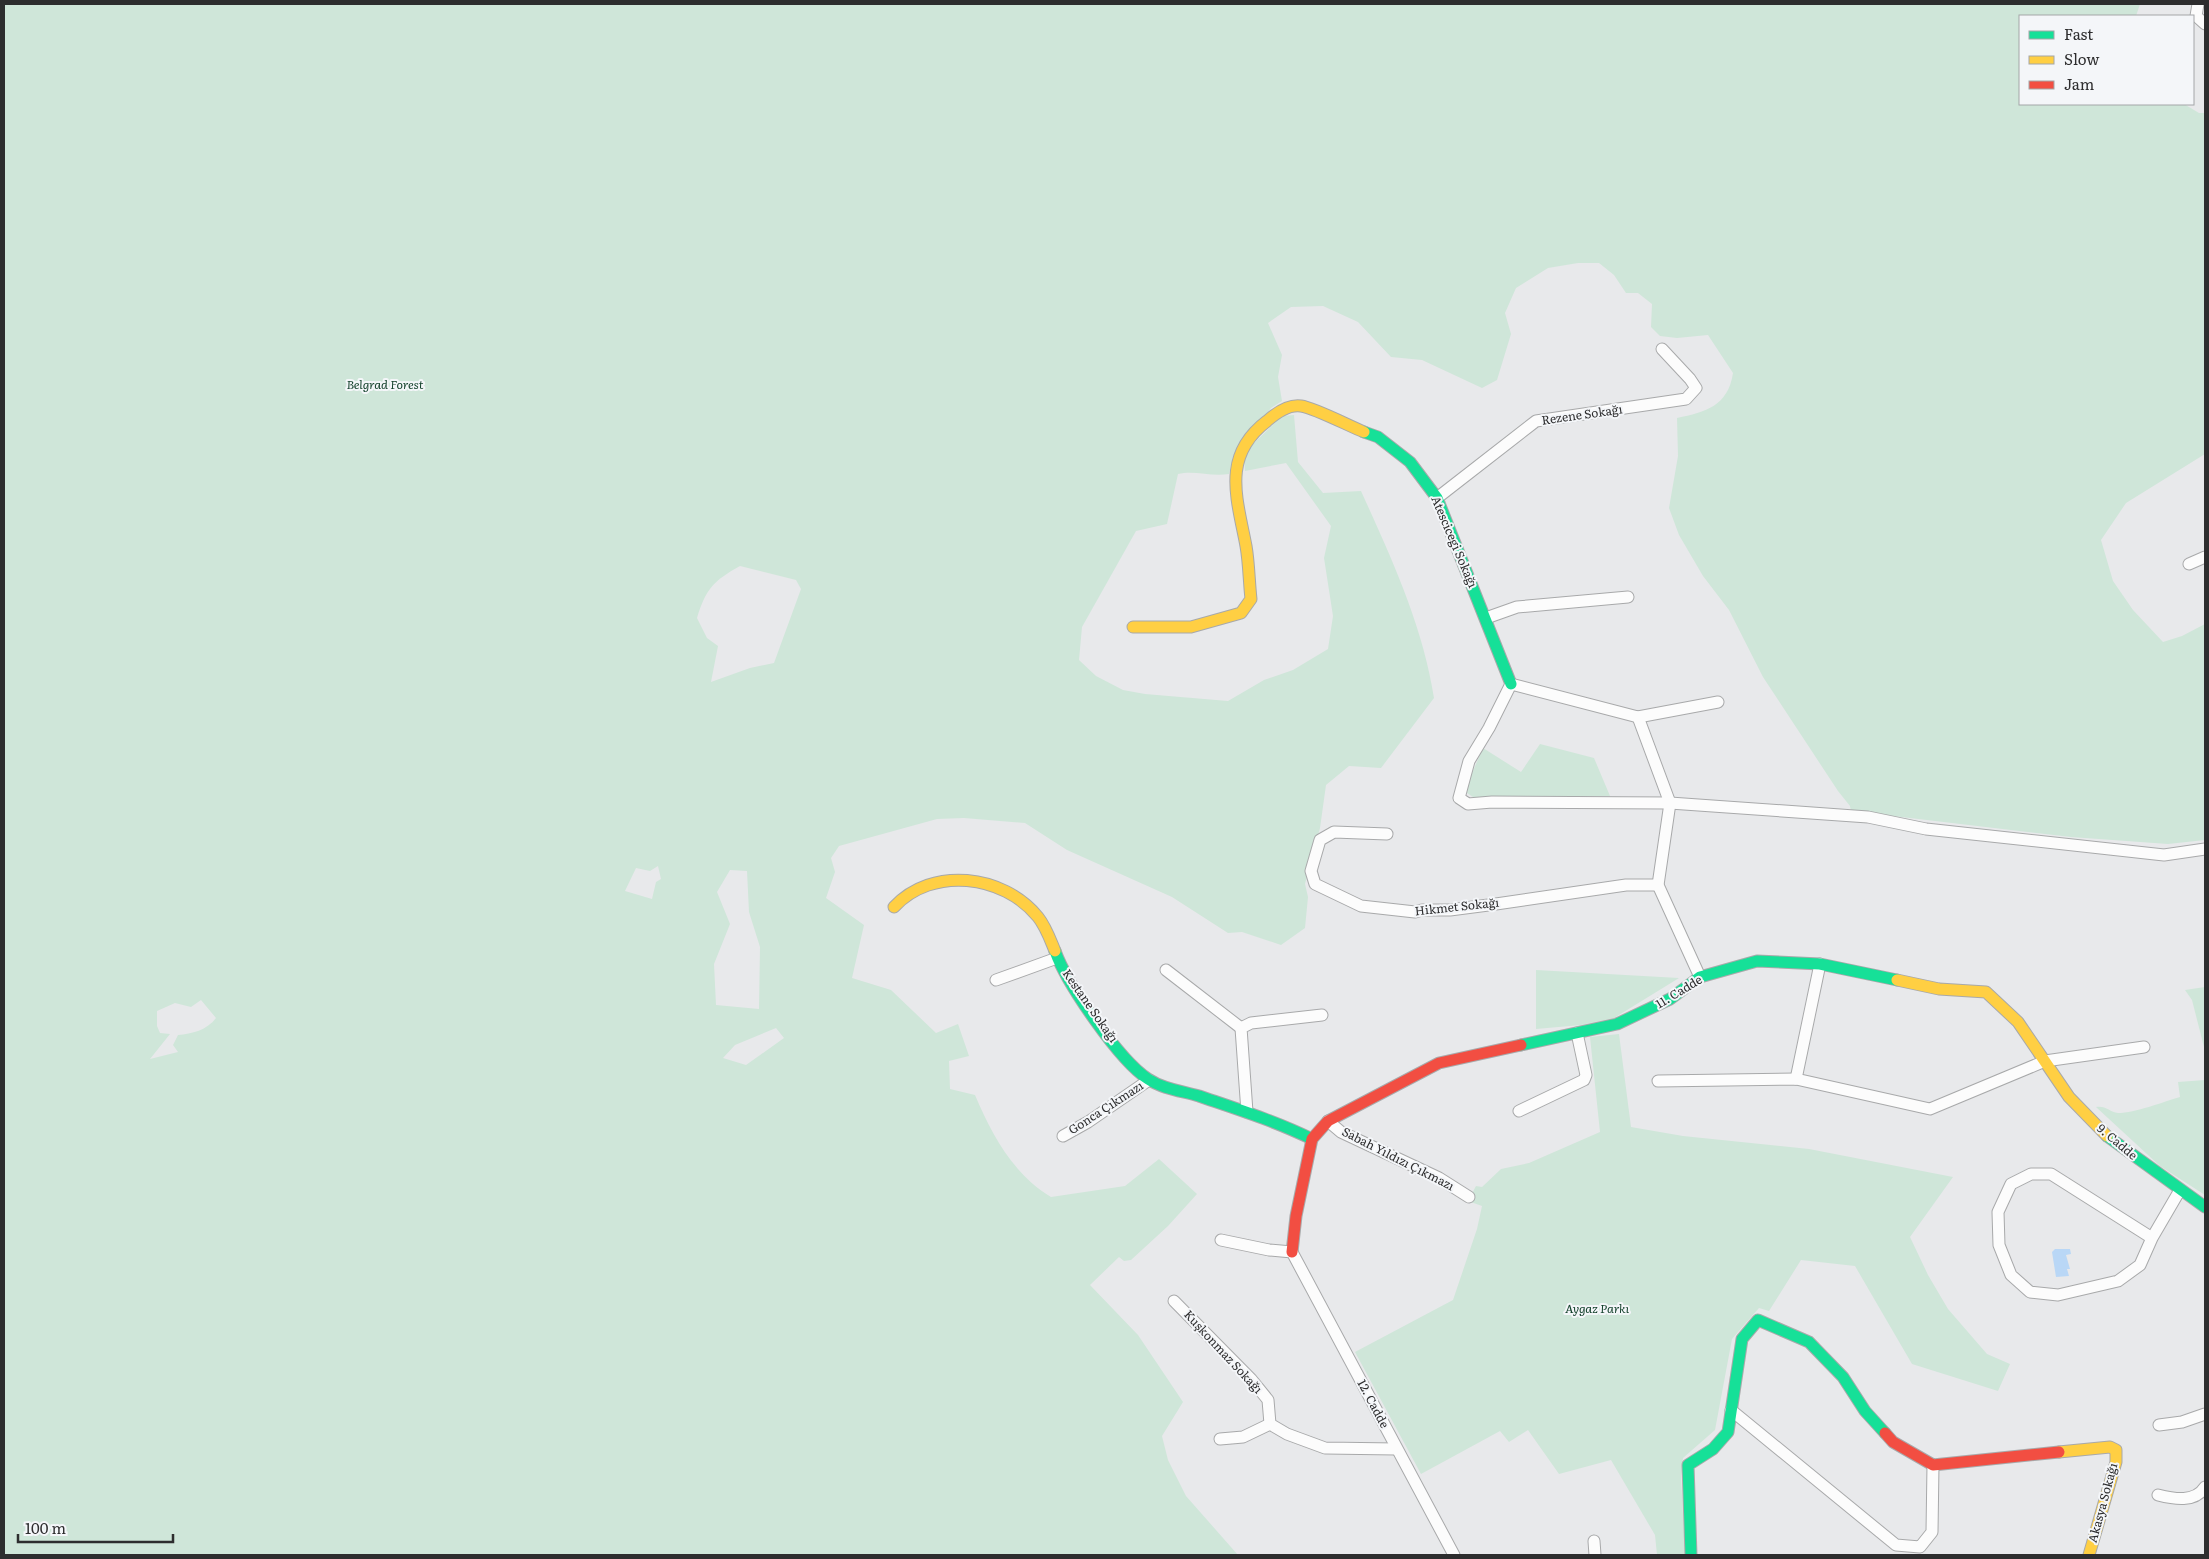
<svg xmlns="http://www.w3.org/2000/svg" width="2209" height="1559" font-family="Literata,serif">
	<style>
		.green { fill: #cfe6d9; fill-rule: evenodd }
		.water { fill: #b9d7f6 }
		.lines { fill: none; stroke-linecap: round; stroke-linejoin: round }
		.street-casing { stroke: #a8a9aa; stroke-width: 13 }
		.fast-casing { stroke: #a8a9aa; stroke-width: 13 }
		.slow-casing { stroke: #a8a9aa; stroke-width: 13 }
		.jam-casing { stroke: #a8a9aa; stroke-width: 13 }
		.street { stroke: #fcfcfc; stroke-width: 11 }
		.fast { stroke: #16e098; stroke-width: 11 }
		.slow { stroke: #ffcf43; stroke-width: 11 }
		.jam { stroke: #f24e42; stroke-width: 11 }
		.labels { text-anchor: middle; stroke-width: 4; stroke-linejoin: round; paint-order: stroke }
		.park-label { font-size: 12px; font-style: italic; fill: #14422c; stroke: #f4f6f9 }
		.street-label { font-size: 12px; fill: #2d2d2e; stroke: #f4f6f9 }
	</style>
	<rect width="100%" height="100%" fill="#e8e9eb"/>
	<g class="green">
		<path d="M4,4h2136l-4,12h-116v88h164l15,9h6v341l-79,49 -25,37 12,41 20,29 30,32 19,-6 23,-12v216l-37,4 -97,-7 -220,-26 -1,-5 -12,-15 -75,-114 -34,-67 -26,-34 -24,-41 -10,-27 9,-52 -1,-38c29,-6 51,-12 56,-45l-25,-38 -31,3 -17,-2 -9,-9 1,-23 -14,-11h-12l-12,-18 -15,-12h-21l-30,5 -32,20 -11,25 6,21 -14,46 -15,8 -60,-28 -31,-3 -33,-35 -35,-16 -32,1 -23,16 14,32 -4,22 4,24 -11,7 -38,48 -4,18c-18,3 -34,-4 -51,0l-11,50 -31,7 -54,96 -3,33 17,16 27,14 22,4 83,7 36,-21 29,-10 35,-21 5,-33 -9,-58 7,-32 -45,-63 -41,8 -1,-14 9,-13 29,-28 12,-1 4,47 25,31 38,-2c30,66 62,135 73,207l-53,70 -32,-2 -23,19 -6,43 -15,56 3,13 -3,31 -24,17 -39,-13 -14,1 -56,-36 -105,-47 -42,-27 -61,-5 -27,1 -98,27 -8,12 4,14 -9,26 38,27 -12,53 39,12 45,43 22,-9 11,32 -20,5 1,28 25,6c17,40 38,79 76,102l74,-11 34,-27 38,35 -29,32 -37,34 -7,1 -5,-4 -29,28 48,50 45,67 -21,34 6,24 18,36 52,59h-1234zM740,566l56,14 5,9 -27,74 -24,5 -39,14 7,-36 -11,-8 -10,-20c9,-29 16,-37 43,-52zM658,866l3,13 -5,3 -4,17 -27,-8 11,-23 14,3zM730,870l17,1 2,41 11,35 -1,62 -43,-4 -2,-41 16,-40 -13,-32zM201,1000l15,18c-9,12 -24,16 -38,17l-5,10 5,7 -28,7 20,-25 -10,-1 -3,-7v-15l18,-8 16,4zM776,1028l8,10 -38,27 -23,-7 12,-13z"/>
		<path d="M1540,744l54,14 16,38 -137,1 -6,-4 2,-13 14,-32 38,24z"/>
		<path d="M1536,970l143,8 -65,40 -33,7 -45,4z"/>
		<path d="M2205,987v64l-13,-51 -7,-10z"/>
		<path d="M1619,1034l12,93 52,9 126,13 144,28 -43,60 18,38 20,34 39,45 23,10 -12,27 -86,-27 -57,-98 -54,-6 -32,51 -10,-3 -27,31 -17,91 -32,28 -2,18 4,79h-28l-2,-20 -44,-75 -52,14 -31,-44 -19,12 -9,-11 -79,43 -66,-122 98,-52 24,-71 5,-23 -14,-5 8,-15 6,1 19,-18 28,-6 71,-31 -10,-95z"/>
		<path d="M2205,1080v115l-45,-29 -64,-59c9,-2 14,5 22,6 17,0 45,-11 62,-16l-2,-15z"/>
	</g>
	<path class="water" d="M2055,1249h15l1,5 -5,1 4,14h-3l2,7 -13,1 -4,-25z"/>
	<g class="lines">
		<defs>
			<g id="street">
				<path d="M2198,4l-2,12 9,8"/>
				<path d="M1437,498l99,-77 150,-22 10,-11 -6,-9 -28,-30"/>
				<path d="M2189,564l16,-7"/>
				<path d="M1486,618l31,-11 111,-10"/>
				<path d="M1718,702l-80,15 -127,-33 -22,44 -20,33 -10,37 9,6 24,-2 178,1 198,14 58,12 238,26 41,-6"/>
				<path d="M1638,717l32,86 -12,82 42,92"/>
				<path d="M1387,834l-53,-2 -14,8 -9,31 4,13 46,22 54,6 7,-2h28l46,-6 130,-19h32"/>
				<path d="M1166,970l75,58"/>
				<path d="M996,980l61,-22"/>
				<path d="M1796,1079l24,-115"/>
				<path d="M1658,1081l138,-2 134,30 115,-48 99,-14"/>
				<path d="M1519,1111l65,-31 2,-5 -9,-42"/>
				<path d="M1247,1112l-6,-84 10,-5 71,-8"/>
				<path d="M1328,1121l13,11 98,46 30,19"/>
				<path d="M1063,1136l25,-14 61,-42"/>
				<path d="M2152,1238l-101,-64h-20l-20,10 -13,28 1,33 12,30 19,17 28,3 60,-14 22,-16 12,-27 28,-48"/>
				<path d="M1221,1240l48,10 23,2 162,303"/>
				<path d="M1174,1301l77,78 17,21 2,24 17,10 38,14 71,1"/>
				<path d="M1731,1410l165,135 24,2 12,-15 1,-67"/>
				<path d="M2159,1425l23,-3 23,-8"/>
				<path d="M1220,1439l23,-2 27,-13"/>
				<path d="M2158,1495c16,4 37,8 47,-8"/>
				<path d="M1594,1541l1,14"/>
			</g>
			<g id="fast">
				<path d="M1364,432l14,5 32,25 27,36 74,186"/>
				<path d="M1055,951c12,33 64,109 93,128 15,10 34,12 51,17 38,13 76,25 113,43"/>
				<path d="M1521,1045l96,-21 53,-25 30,-22 57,-16 63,3 77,16"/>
				<path d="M2107,1136l98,71"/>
				<path d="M1691,1555l-3,-90 25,-16 15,-17 14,-93 16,-19 51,22 34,35 22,34 20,22"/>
			</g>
			<g id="slow">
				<path d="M1133,627h58l50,-14 10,-14c-2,-18 -2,-36 -5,-53 -9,-48 -25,-90 21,-125 9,-8 21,-17 34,-15 14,2 48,20 63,26"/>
				<path d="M894,907c38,-41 109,-33 144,10 8,10 12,22 17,34"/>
				<path d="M1897,980l42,9 47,3 32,30 51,75 38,39"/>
				<path d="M2059,1452l51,-5 6,3v12l-27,93"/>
			</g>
			<g id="jam">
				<path d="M1292,1252l4,-36 16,-77 16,-18 111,-58 82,-18"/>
				<path d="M1885,1433l8,9 40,23 126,-13"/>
			</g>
		</defs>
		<use href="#street" class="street-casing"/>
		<use href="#fast" class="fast-casing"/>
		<use href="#slow" class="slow-casing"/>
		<use href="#jam" class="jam-casing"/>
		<use href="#street" class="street"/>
		<use href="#fast" class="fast"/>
		<use href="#slow" class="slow"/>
		<use href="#jam" class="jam"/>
	</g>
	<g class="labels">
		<g class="park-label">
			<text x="385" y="389">Belgrad Forest</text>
			<text x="1597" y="1313">Aygaz Parkı</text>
		</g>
		<g class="street-label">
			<text transform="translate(1582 415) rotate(-8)" y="4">Rezene Sokağı</text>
			<text transform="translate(1454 542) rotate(67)" y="4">Atescicegi Sokağı</text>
			<text transform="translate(1457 907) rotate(-6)" y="4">Hikmet Sokağı</text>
			<text transform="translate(1679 992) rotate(-31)" y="4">11. Cadde</text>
			<text transform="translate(1090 1006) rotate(55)" y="4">Kestane Sokağı</text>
			<text transform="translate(1106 1108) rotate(-33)" y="4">Gonca Çıkmazı</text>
			<text transform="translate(2117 1142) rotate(40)" y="4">9. Cadde</text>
			<text transform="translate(1398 1159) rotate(27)" y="4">Sabah Yıldızı Çıkmazı</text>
			<text transform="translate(1223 1352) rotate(47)" y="4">Kuşkonmaz Sokağı</text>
			<text transform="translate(1373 1404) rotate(62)" y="4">12. Cadde</text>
			<text transform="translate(2103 1503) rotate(-75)" y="4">Akasya Sokağı</text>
		</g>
	</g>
	<rect width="2209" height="1559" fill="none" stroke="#2d2d2e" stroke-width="10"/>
	<rect x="2019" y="15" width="175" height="90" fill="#f4f6f9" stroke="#a4a6a8"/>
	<rect x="2029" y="31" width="25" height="8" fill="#16e098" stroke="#a4a6a8"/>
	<text x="2064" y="40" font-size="15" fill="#2d2d2e">Fast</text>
	<rect x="2029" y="56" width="25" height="8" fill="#ffcf43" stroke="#a4a6a8"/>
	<text x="2064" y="65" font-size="15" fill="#2d2d2e">Slow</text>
	<rect x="2029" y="81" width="25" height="8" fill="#f24e42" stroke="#a4a6a8"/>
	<text x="2064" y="90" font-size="15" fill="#2d2d2e">Jam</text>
	<path d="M18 1534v8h155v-8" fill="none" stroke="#2d2d2e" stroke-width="2.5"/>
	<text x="25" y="1534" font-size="15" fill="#2d2d2e" stroke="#f4f6f9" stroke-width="4" paint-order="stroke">100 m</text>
</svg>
